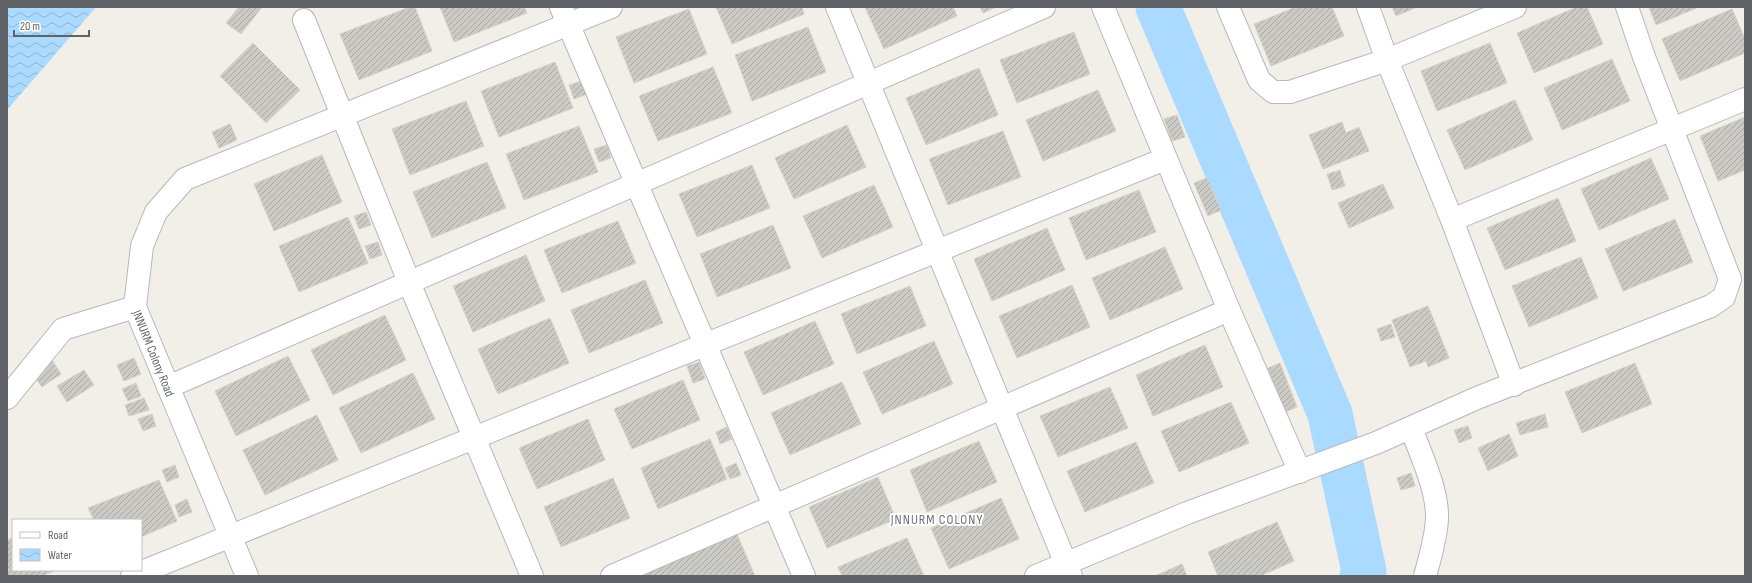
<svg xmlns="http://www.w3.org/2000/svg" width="1752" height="583" font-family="'Sofia Sans Condensed',sans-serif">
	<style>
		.water { fill: url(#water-waves) }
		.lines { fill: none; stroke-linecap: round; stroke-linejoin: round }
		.river { stroke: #aadaff; stroke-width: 45 }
		.building { fill: url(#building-hatch); stroke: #d6d1c6 }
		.minor-casing { stroke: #b5b8bc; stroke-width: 24 }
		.minor { stroke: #fff; stroke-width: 22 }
		.labels { text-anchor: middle; stroke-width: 4; stroke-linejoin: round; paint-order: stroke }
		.street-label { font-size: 13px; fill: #5f6368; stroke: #fff }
		.neighbourhood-label { font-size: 14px; letter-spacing: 1px; fill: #70757a; stroke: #fff }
	</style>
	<defs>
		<pattern id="water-waves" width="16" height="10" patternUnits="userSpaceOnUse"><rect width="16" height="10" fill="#aadaff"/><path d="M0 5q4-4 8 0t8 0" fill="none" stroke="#8eb4d2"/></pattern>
		<pattern id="building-hatch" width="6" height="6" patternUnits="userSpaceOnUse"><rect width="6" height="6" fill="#cccac5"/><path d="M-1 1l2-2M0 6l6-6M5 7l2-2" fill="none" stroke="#a9a8a4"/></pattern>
	</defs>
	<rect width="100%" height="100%" fill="#f1efe8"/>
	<path class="water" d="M7,7h89l-89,103z"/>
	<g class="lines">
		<path class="river" d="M1158,7l172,407 34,157 -2,5"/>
	</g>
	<g class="building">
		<path d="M239,7h23l-21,27 -15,-11z"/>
		<path d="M410,7h5l17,44 -73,29 -19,-46z"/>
		<path d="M440,7h84l3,6 -73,29z"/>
		<path d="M716,7h86l2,7 -72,30z"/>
		<path d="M865,7h88l4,9 -73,33z"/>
		<path d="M980,7h16l-13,6z"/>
		<path d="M1296,7h36l12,29 -73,30 -17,-42z"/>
		<path d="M1392,7h25l-21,9z"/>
		<path d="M1577,7h10l16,37 -69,29 -17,-40z"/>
		<path d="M1649,7h50l-43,18z"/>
		<path d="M689,9l18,45 -73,29 -18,-46z"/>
		<path d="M1732,9l13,30v14l-65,28 -18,-42z"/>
		<path d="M808,27l18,45 -74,29 -17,-46z"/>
		<path d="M1074,32l16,42 -73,29 -17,-43z"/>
		<path d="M253,43l47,47 -34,33 -46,-47z"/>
		<path d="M1490,43l17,40 -70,28 -16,-40z"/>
		<path d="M1612,59l18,42 -68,29 -18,-42z"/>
		<path d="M555,62l18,46 -74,29 -18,-46z"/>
		<path d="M713,67l19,46 -74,28 -19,-45z"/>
		<path d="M979,68l19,47 -72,30 -20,-47z"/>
		<path d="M582,81l5,13 -13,5 -5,-14z"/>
		<path d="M1098,90l18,41 -73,30 -17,-41z"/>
		<path d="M1515,100l18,40 -68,30 -18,-40z"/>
		<path d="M466,101l18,45 -74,29 -18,-46z"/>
		<path d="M1177,115l8,22 -13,4 -8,-22z"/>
		<path d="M1745,117v53l-27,11 -18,-45z"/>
		<path d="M1342,122l4,11 13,-6 10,24 -46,18 -14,-34z"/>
		<path d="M230,124l7,16 -18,8 -7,-16z"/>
		<path d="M847,125l19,42 -72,32 -19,-41z"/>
		<path d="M579,126l19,46 -74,28 -18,-46z"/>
		<path d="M1003,131l18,46 -73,28 -19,-46z"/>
		<path d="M607,145l4,13 -12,4 -5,-13z"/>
		<path d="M322,155l20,47 -68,29 -20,-47z"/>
		<path d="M1651,158l18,41 -70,31 -18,-41z"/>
		<path d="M487,162l19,46 -74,30 -19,-46z"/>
		<path d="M752,165l18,43 -73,29 -18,-43z"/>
		<path d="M1340,170l5,16 -13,4 -5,-16z"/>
		<path d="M1207,178l14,32 -13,6 -14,-33z"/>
		<path d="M1383,184l11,24 -45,20 -11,-25z"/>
		<path d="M874,185l19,42 -71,31 -19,-42z"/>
		<path d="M1139,190l17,42 -70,28 -17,-42z"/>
		<path d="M1558,198l18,43 -71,29 -18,-42z"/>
		<path d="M366,212l5,13 -12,4 -5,-13z"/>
		<path d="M348,217l20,46 -69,29 -20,-46z"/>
		<path d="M1675,219l18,43 -70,29 -18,-42z"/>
		<path d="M618,221l18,42 -74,30 -18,-43z"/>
		<path d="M773,225l18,43 -74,29 -17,-43z"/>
		<path d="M1047,228l18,42 -73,31 -18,-42z"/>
		<path d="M378,242l4,13 -12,4 -5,-13z"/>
		<path d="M1165,247l18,42 -73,31 -18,-42z"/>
		<path d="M526,255l19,46 -72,31 -20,-46z"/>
		<path d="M1581,257l17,41 -69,29 -17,-41z"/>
		<path d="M645,280l18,43 -74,30 -18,-43z"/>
		<path d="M1072,285l18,42 -73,31 -18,-42z"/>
		<path d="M910,286l16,40 -69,28 -16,-40z"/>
		<path d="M1428,306l21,52 -21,9 -2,-6 -16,6 -18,-47z"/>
		<path d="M385,315l21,45 -73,35 -22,-45z"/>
		<path d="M550,318l19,45 -71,31 -20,-45z"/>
		<path d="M815,321l19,43 -71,31 -19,-43z"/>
		<path d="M1391,324l4,13 -14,4 -4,-12z"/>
		<path d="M934,341l19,43 -71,30 -19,-42z"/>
		<path d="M1205,345l18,42 -70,29 -17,-41z"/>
		<path d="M288,356l22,44 -74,36 -21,-45z"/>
		<path d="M134,358l7,16 -17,7 -7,-16z"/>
		<path d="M52,360l9,14 -19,13 -10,-14z"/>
		<path d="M699,362l6,17 -12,4 -6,-17z"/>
		<path d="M1280,363l17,44 -12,5 -17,-44z"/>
		<path d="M1635,363l17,41 -70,29 -17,-41z"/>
		<path d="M84,370l10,15 -27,17 -10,-16z"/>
		<path d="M413,373l22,46 -74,34 -22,-45z"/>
		<path d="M683,380l17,40 -68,29 -18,-40z"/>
		<path d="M842,382l19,42 -71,31 -19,-42z"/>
		<path d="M136,383l5,13 -13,5 -6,-12z"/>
		<path d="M1110,387l18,41 -70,29 -18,-41z"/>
		<path d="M144,398l5,12 -20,6 -4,-11z"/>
		<path d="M1231,402l18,41 -70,29 -18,-41z"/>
		<path d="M152,414l4,12 -13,5 -5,-12z"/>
		<path d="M1545,414l3,13 -28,8 -4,-12z"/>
		<path d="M317,415l21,45 -73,35 -22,-45z"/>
		<path d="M588,419l17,41 -68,29 -18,-41z"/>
		<path d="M1468,426l4,12 -13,5 -5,-13z"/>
		<path d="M727,427l5,12 -12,5 -4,-12z"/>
		<path d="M1509,434l9,22 -30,15 -10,-23z"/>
		<path d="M710,439l17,40 -69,30 -17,-41z"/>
		<path d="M979,441l18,41 -70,30 -17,-42z"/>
		<path d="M1136,442l18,41 -69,29 -18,-41z"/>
		<path d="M736,463l5,12 -11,4 -5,-11z"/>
		<path d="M175,465l4,12 -12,5 -5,-12z"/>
		<path d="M1411,473l4,13 -14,4 -4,-12z"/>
		<path d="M878,477l18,42 -69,29 -18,-41z"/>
		<path d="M613,478l17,40 -69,29 -17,-40z"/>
		<path d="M159,480l18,41 -36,16v-17h-47l-6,-12z"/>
		<path d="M1001,498l18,41 -70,30 -18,-41z"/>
		<path d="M187,499l5,13 -13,5 -4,-12z"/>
		<path d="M1277,522l17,39 -34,15h-42l-10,-24z"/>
		<path d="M736,532l19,44h-119z"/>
		<path d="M13,538v32h44l-15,6h-35v-36z"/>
		<path d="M907,538l17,38h-82l-4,-9z"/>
		<path d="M1182,564l5,12h-32z"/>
	</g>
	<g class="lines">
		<defs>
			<g id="minor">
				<path d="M561,7l243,569"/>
				<path d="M837,7l234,569"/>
				<path d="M1103,7l126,303 71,162"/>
				<path d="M1228,7l31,73 14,12h17l97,-32 128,-53"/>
				<path d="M1368,7l19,53 65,160 62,165"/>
				<path d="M304,20l109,272 119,284"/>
				<path d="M1452,220l293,-121"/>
				<path d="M168,387l876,-380"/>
				<path d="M7,398l56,-69 72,-22"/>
				<path d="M1411,428c10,27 27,62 26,91 -1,19 -7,39 -12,57"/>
				<path d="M132,576l1033,-417"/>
				<path d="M247,576l-112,-269 7,-61 14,-34 29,-33 426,-172"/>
				<path d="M612,576l617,-266"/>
				<path d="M1036,576l151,-63 189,-70 101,-45 234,-92 13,-9 6,-18 -86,-222 -17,-50"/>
			</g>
		</defs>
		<use href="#minor" class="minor-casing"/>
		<use href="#minor" class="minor"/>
	</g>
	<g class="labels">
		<g class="street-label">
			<text transform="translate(154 353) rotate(68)" y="5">JNNURM Colony Road</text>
		</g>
		<g class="neighbourhood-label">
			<text x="937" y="524">JNNURM COLONY</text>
		</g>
	</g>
	<rect width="1752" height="583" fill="none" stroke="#5f6368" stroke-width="16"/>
	<rect x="12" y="519" width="130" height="52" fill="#ffffff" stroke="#bfc1c3"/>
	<rect x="20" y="532" width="20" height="6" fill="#ffffff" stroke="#bfc1c3"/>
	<text x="48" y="539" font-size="12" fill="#5f6368">Road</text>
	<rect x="20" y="549" width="20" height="12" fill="url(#water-waves)" stroke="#bfc1c3"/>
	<text x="48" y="559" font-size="12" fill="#5f6368">Water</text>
	<path d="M14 30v6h75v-6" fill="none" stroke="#5f6368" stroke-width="2"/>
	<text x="20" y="30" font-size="12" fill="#5f6368" stroke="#ffffff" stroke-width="3" paint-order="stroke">20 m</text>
</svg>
